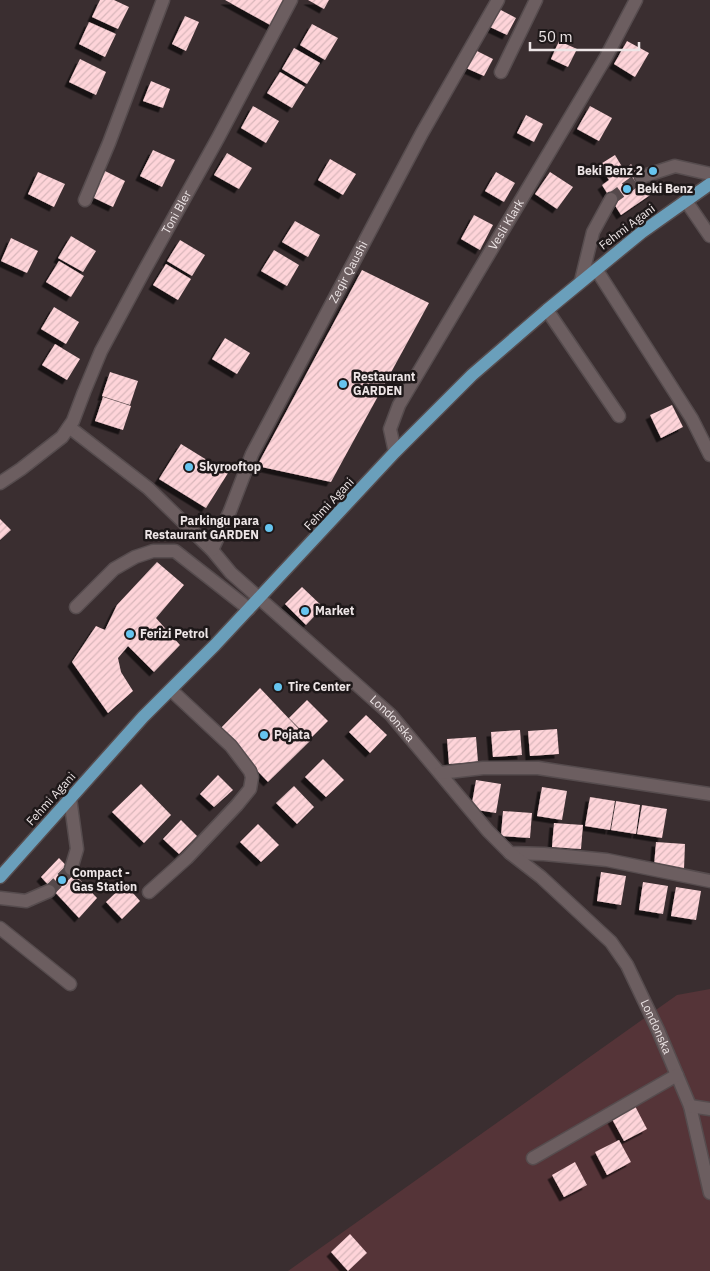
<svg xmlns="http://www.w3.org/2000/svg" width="710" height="1271" font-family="'IBM Plex Sans',sans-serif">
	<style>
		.grass { fill: #553438 }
		.building { fill: url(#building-hatch); filter: url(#shadow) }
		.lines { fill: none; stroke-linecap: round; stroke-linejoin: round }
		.minor-tunnel { stroke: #55494b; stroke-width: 12; stroke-dasharray: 12 6; stroke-linecap: butt }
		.minor-casing { stroke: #564c4e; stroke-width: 15 }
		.major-casing { stroke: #564c4e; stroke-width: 15 }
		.minor { stroke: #6c5e60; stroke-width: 12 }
		.major { stroke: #6a9fbb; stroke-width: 12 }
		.poi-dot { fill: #66c4ef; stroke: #1e1819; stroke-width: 2 }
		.labels { text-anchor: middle; stroke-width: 5; stroke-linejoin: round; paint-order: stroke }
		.poi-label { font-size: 12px; font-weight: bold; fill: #ede5e6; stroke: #1e1819; text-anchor: start }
		.street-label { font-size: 12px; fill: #ede5e6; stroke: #1e1819 }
	</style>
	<defs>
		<pattern id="building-hatch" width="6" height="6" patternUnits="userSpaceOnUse" patternTransform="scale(1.25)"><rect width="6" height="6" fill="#fed4d9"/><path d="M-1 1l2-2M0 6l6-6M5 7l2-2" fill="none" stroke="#d9b7bb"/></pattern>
		<filter id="shadow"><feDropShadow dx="-4.5" dy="4.5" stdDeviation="0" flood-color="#0009"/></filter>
	</defs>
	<rect width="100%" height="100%" fill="#3a2e30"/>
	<path class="grass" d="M710,989v282h-422l389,-276z"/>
	<g class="building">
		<path d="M100,0h14l15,7 -11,22 -26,-12z"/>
		<path d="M225,0h60l-13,26z"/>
		<path d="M308,0h21l-5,9z"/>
		<path d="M499,9l17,9 -9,17 -17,-8z"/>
		<path d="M185,16l14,6 -13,29 -14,-7z"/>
		<path d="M89,22l27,12 -11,23 -26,-13z"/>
		<path d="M312,24l26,14 -13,22 -25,-15z"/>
		<path d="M559,41l18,8 -9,18 -17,-8z"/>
		<path d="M627,41l22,12 -14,24 -21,-13z"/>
		<path d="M294,48l26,15 -13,21 -25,-15z"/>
		<path d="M475,50l18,9 -9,17 -18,-8z"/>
		<path d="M80,59l26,13 -10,23 -27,-13z"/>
		<path d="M280,72l25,15 -13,21 -25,-15z"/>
		<path d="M151,81l19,8 -7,19 -20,-7z"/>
		<path d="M253,106l26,15 -13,22 -25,-15z"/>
		<path d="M590,106l22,12 -13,23 -22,-12z"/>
		<path d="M526,115l17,9 -9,18 -17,-9z"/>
		<path d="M153,150l22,10 -13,27 -22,-11z"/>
		<path d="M227,153l25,15 -13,21 -25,-14z"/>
		<path d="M615,155l9,15 7,-6 22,29 -32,22 -19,-30 7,-5 -10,-15z"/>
		<path d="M330,159l26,15 -13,21 -25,-15z"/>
		<path d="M103,170l22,11 -12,26 -23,-11z"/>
		<path d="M38,172l27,12 -11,23 -26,-13z"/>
		<path d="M496,172l19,11 -11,19 -19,-11z"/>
		<path d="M550,172l23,15 -16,22 -22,-15z"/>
		<path d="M474,215l19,10 -13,25 -19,-11z"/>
		<path d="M295,221l25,14 -12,22 -26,-15z"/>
		<path d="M71,236l25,15 -13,21 -25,-14z"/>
		<path d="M11,238l27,13 -11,22 -26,-12z"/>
		<path d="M180,240l25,15 -13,21 -25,-15z"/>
		<path d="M274,250l25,15 -12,21 -26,-15z"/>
		<path d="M59,261l25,15 -13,21 -25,-15z"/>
		<path d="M166,264l25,15 -13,21 -25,-15z"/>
		<path d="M362,270l67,33 -98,179 -74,-16z"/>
		<path d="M54,307l25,15 -13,22 -25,-15z"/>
		<path d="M225,338l25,15 -13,21 -25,-15z"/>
		<path d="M55,344l25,15 -13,21 -25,-15z"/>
		<path d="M110,372l28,9 -8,24 -28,-9z"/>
		<path d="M103,397l28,9 -8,24 -28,-9z"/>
		<path d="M672,405l11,22 -22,11 -11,-23z"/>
		<path d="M181,444l47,29 -22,35 -47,-29z"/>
		<path d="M0,519l11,11 -11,10z"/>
		<path d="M157,562l27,23 -28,33 24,27 -26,27 -26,-26 -10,12 3,14 12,19 -25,22 -36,-51 24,-36 9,4 12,-25z"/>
		<path d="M302,587l21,20 -17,18 -21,-21z"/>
		<path d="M260,688l50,53 -42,41 -49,-52z"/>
		<path d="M307,700l21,21 -18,18 -21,-21z"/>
		<path d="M366,715l21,20 -17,18 -21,-21z"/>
		<path d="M557,729l2,25 -29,2 -2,-25z"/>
		<path d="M520,730l2,25 -29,2 -2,-25z"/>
		<path d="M476,737l2,25 -29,2 -2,-25z"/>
		<path d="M323,759l21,21 -18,17 -21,-20z"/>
		<path d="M218,775l15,15 -19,17 -14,-13z"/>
		<path d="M476,780l25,4 -5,29 -25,-4z"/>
		<path d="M141,784l30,31 -27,28 -32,-31z"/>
		<path d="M294,786l20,21 -17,17 -21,-21z"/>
		<path d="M542,787l25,4 -5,29 -25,-4z"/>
		<path d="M590,797l25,4 -5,29 -25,-4z"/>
		<path d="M616,801l24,4 -4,29 -25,-4z"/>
		<path d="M642,805l25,4 -5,29 -25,-4z"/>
		<path d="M503,811l29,2 -2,25 -29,-2z"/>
		<path d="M181,820l16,16 -18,18 -16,-15z"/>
		<path d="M554,823l29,2 -2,24 -29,-2z"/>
		<path d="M258,824l21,21 -18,17 -21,-20z"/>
		<path d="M656,842l29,2 -1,25 -30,-2z"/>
		<path d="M59,858l38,40 -18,20 -38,-41z"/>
		<path d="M601,872l25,4 -5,29 -24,-4z"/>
		<path d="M643,882l25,4 -5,28 -24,-4z"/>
		<path d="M125,884l15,17 -18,18 -16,-17z"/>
		<path d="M676,887l25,4 -5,29 -25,-4z"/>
		<path d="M635,1106l12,23 -23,12 -12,-22z"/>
		<path d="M619,1140l12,22 -24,13 -12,-23z"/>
		<path d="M575,1162l12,23 -23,12 -12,-22z"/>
		<path d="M350,1234l17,19 -19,18 -17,-19z"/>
	</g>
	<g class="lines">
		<g class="minor-tunnel">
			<path d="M611,199l30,-22"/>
			<path d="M49,891l22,-22"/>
		</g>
		<defs>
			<g id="minor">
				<path d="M501,72l35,-72"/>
				<path d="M641,177l34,-11 35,8"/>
				<path d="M85,200l24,-57 54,-143"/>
				<path d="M686,201l24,35"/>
				<path d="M596,269l96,150 18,36"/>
				<path d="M581,281l12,-49 18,-33"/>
				<path d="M547,310l72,106"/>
				<path id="s1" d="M69,427l79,61 64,62 19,23 160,142 97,116 22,22 34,1 63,6 103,21"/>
				<path id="s2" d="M395,452l-5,-23 9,-24 207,-348 30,-57"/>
				<path id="s3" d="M0,483l21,-14 41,-32 11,-16 11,-29 17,-41 43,-80 74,-133 73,-138"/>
				<path id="s4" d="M212,550l18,-39 22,-57 170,-321 76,-133"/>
				<path d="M76,607l38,-38 21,-12 18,-6h22l74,58"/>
				<path d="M440,773l43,-5h55l172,26"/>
				<path d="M70,798l7,51 -6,20"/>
				<path id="s5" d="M510,853l31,24 70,65 16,23 31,65 32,76 20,87"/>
				<path d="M149,892l38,-34 50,-53 13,-16 2,-12 -2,-6 -19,-25 -60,-56"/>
				<path d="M0,898l26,3 23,-10"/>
				<path d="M0,928l70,56"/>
				<path d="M690,1106l20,3"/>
				<path d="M533,1158l144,-83"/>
			</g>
			<path id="major" d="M0,877l143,-160 72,-72 180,-193 77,-77 75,-65 95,-78 68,-48"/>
		</defs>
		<use href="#minor" class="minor-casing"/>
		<use href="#major" class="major-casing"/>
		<use href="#minor" class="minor"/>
		<use href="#major" class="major"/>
	</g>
	<g class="poi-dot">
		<circle cx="653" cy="171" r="5"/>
		<circle cx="627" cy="189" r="5"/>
		<circle cx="343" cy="384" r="5"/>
		<circle cx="189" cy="467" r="5"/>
		<circle cx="269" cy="528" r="5"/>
		<circle cx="305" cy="611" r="5"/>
		<circle cx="130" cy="634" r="5"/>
		<circle cx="278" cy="687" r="5"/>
		<circle cx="264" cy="735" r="5"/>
		<circle cx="62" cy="880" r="5"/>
	</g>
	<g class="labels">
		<g class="poi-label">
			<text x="643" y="175" text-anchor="end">Beki Benz 2</text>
			<text x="637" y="193">Beki Benz</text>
			<text x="353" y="381">Restaurant<tspan x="353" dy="14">GARDEN</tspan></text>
			<text x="199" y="471">Skyrooftop</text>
			<text x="259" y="525" text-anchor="end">Parkingu para<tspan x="259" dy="14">Restaurant GARDEN</tspan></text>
			<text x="315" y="615">Market</text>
			<text x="140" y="638">Ferizi Petrol</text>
			<text x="288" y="691">Tire Center</text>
			<text x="274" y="739">Pojata</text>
			<text x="72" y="877">Compact -<tspan x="72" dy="14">Gas Station</tspan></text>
		</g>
		<g class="street-label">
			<text dy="4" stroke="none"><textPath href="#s3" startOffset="330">Toni Bler</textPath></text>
			<text dy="4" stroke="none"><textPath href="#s2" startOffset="259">Vesli Klark</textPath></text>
			<text transform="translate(627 227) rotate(-37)" y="4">Fehmi Agani</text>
			<text dy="4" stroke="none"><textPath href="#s4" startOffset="310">Zeqir Qaushi</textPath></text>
			<text transform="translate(329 504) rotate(-47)" y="4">Fehmi Agani</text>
			<text dy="4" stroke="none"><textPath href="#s1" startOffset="436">Londonska</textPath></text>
			<text transform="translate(51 799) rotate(-48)" y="4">Fehmi Agani</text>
			<text dy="4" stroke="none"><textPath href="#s5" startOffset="231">Londonska</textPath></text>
		</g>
	</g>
	<path d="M530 42v8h109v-8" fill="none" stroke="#ede5e6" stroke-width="2.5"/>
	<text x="538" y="42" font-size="15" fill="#ede5e6" stroke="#1e1819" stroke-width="4" paint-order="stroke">50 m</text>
</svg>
